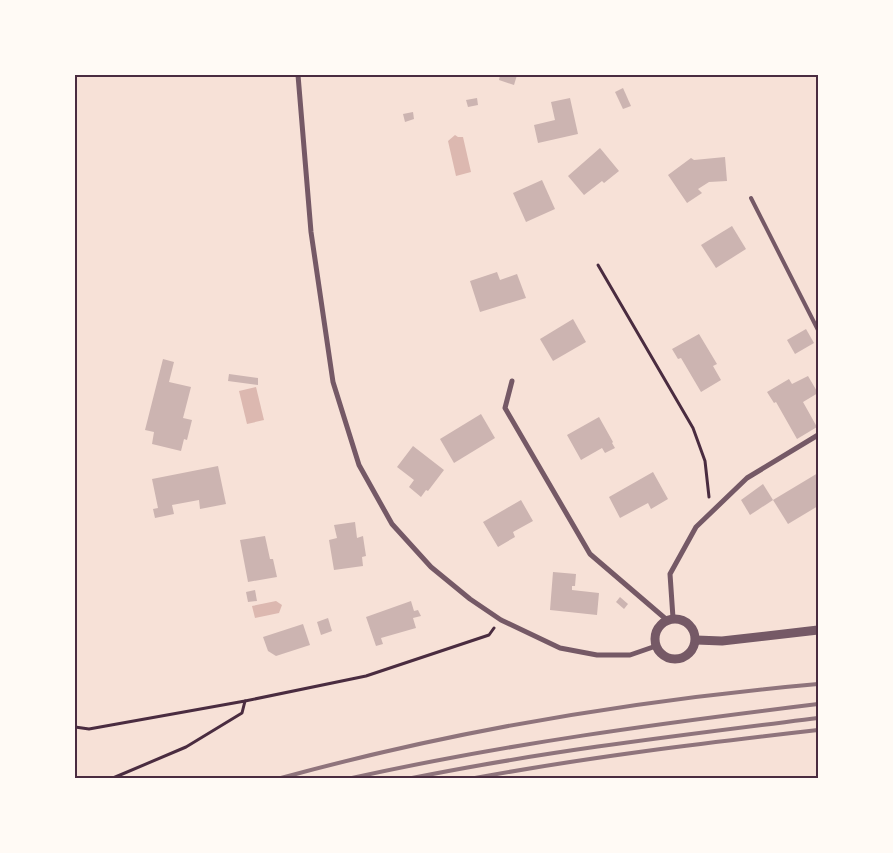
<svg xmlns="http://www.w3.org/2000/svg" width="893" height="853" font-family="'Noto Serif',serif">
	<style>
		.water { fill: #dcb8b0 }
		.building { fill: #ccb4b1 }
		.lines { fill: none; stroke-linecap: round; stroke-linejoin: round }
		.path { stroke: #4a2c40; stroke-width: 3 }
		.service { stroke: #755966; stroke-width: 4 }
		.minor { stroke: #755966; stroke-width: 5 }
		.tertiary { stroke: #755966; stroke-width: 9 }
		.rail { stroke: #8f747c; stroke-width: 4 }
		.neatline { fill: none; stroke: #4a2c40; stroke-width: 2 }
	</style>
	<rect width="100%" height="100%" fill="#f7e1d7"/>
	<g class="water">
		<path d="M455,135l3,2h5l8,35 -15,4 -8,-35z"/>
		<path d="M256,387l8,33 -17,4 -8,-33z"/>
		<path d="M276,601l6,4 -3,8 -24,5 -3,-12z"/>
	</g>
	<g class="building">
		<path d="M500,75h17l-3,10 -15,-5z"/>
		<path d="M623,88l8,18 -8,3 -8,-17z"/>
		<path d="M477,98l1,7 -10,2 -2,-7z"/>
		<path d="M570,98l8,36 -40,9 -4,-18 21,-5 -4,-18z"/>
		<path d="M413,112l1,7 -9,3 -2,-8z"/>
		<path d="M600,148l19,23 -15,12 -2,-2 -18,14 -16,-19z"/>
		<path d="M725,157l2,24 -18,1 -11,7 4,4 -15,10 -19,-28 23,-17 3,2z"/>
		<path d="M542,180l13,29 -29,13 -13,-29z"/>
		<path d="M732,226l14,23 -30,19 -15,-23z"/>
		<path d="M497,272l3,8 17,-6 9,24 -46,14 -10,-31z"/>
		<path d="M573,319l13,23 -33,19 -13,-22z"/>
		<path d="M806,329l8,14 -19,11 -8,-14z"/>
		<path d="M699,334l18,30 -4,2 8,14 -20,12 -20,-34 -3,1 -6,-10z"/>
		<path d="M163,359l11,3 -5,20 22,5 -8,31 9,2 -5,20 -3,-1 -3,12 -29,-7 2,-12 -9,-2z"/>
		<path d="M229,374l29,4v7l-30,-4z"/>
		<path d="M808,376l10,17 -15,9 14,25 -20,12 -21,-37 -2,1 -7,-11 22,-13 3,5z"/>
		<path d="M481,414l14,24 -41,25 -14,-24z"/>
		<path d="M599,417l14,25 -1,1 3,5 -10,5 -3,-5 -21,12 -14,-25z"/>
		<path d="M413,446l31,24 -16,21 -2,-1 -5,7 -12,-10 5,-7 -17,-13z"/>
		<path d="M218,466l8,38 -26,5 -1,-9 -27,5 2,9 -19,4 -2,-9 5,-1 -6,-29z"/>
		<path d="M653,472l15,27 -17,10 -3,-6 -28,15 -11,-21z"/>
		<path d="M818,473v33l-30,18 -15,-24z"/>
		<path d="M763,484l10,16 -23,15 -9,-15z"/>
		<path d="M521,500l12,21 -20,11 2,5 -17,10 -15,-25z"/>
		<path d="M355,522l2,16 6,-2 1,7 2,13 -4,1 1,9 -29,4 -5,-30 8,-2 -3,-13z"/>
		<path d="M265,536l5,23h3l4,18 -29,5 -8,-42z"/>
		<path d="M553,572l23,2 -1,12h-3v4l27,3 -2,22 -47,-5z"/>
		<path d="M255,590l2,11 -9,1 -2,-10z"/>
		<path d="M620,597l8,7 -4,5 -8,-7z"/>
		<path d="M411,601l3,10 4,-1 3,6 -8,2 3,10 -35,10 2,6 -7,2 -10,-29z"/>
		<path d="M328,618l4,13 -11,4 -4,-13z"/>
		<path d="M303,624l7,21 -34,11 -8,-5 -5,-14z"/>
	</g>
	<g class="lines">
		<g class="path">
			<path d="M598,265l95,163 12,33 4,36"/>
			<path d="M75,727l14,2 156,-28 121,-25 123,-41 5,-7"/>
			<path d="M113,778l73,-31 56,-34 3,-12"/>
		</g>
		<path class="service" d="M751,198l67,132"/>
		<g class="minor">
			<path d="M298,75l13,157 22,150 26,83 33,59 39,43 39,32 31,21 59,28 37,7h33l26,-9"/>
			<path d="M512,381l-7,27 85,146 77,66"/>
			<path d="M673,618l-3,-44 26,-47 51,-49 71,-43"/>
		</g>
		<g class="tertiary">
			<circle cx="675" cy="639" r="20"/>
			<path d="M696,640l26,1 96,-11"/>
		</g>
		<g class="rail">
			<path d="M281,778c175,-48 356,-78 537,-94"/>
			<path d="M352,778c153,-34 310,-55 466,-74"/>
			<path d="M412,778c134,-27 270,-43 406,-60"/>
			<path d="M475,778c114,-21 228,-35 343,-48"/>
		</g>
	</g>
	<rect width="893" height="853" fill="none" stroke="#fffaf5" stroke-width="152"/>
	<rect x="76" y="76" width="741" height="701" class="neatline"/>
</svg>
